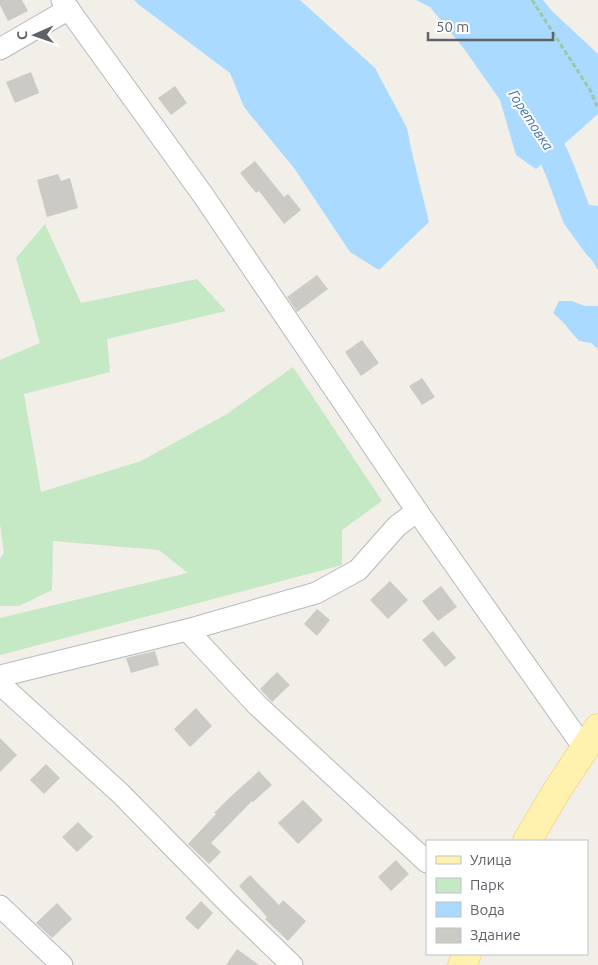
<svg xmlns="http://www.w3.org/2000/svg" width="598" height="965" font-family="Ubuntu,sans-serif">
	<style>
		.green { fill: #c5e8c5 }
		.water { fill: #aadaff }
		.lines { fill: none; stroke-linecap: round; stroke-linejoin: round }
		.river { stroke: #aadaff; stroke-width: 30 }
		.building { fill: #cccac5 }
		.minor-casing { stroke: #b5b8bc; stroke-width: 23 }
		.major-casing { stroke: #f2c960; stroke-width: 29 }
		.path { stroke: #9cc7a9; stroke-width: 3; stroke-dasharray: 5 2.5; stroke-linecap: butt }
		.minor { stroke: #fff; stroke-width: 21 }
		.major { stroke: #fff2af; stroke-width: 28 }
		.labels { text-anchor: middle; stroke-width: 4; stroke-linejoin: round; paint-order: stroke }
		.water-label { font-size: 14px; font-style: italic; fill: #4174aa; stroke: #fff }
	</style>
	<rect width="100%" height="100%" fill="#f1efe8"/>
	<path class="green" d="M45,224l36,79 116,-24 29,32 -119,28 3,33 -86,22 17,98 100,-31 86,-47 66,-47 89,134 -40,29v35l-342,90v-37l188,-45 -29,-23 -106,-9 -1,49 -33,16h-19v-47l4,-7 -4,-28v-164l40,-17 -24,-85z"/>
	<g class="water">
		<path d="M134,0h166l75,68 32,60 5,25 17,69 -50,48 -29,-18 -56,-84 -50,-61 -14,-34 -92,-69z"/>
		<path d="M416,0h127l9,11 46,43v60l-62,55 -20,-14 -16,-55 -35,-50 -35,-43z"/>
		<path d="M561,173l11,7 3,12 8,12 15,2v64l-29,-47z"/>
		<path d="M559,301h13l13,5h13v43l-7,-6 -12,-2 -17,-20 -9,-8z"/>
	</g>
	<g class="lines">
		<path class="river" d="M531,121l22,33 8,19 16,43 21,29"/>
	</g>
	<g class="building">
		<path d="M0,0h22l6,11 -20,10 -8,-16z"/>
		<path d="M31,72l8,21 -24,10 -9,-21z"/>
		<path d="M175,86l12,17 -16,12 -13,-17z"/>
		<path d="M255,161l29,36 4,-3 13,16 -17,14 -25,-33 -3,2 -16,-20z"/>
		<path d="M58,174l3,7 9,-3 8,30 -31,9 -10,-37z"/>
		<path d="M317,275l11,14 -31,23 -10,-15z"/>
		<path d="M362,340l17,23 -18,13 -16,-24z"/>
		<path d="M422,378l13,19 -13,8 -13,-19z"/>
		<path d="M390,581l18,19 -20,19 -18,-19z"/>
		<path d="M441,586l16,21 -19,14 -16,-20z"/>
		<path d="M317,609l13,11 -13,16 -13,-12z"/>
		<path d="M433,631l23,27 -11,9 -23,-27z"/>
		<path d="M155,651l4,14 -28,8 -5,-15z"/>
		<path d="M277,672l13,13 -18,17 -12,-13z"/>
		<path d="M196,708l16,18 -22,21 -16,-18z"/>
		<path d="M0,738l17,17 -17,17z"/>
		<path d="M46,764l14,14 -16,16 -14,-14z"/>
		<path d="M259,771l13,14 -19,17 -1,-1 -41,42 10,9 -12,12 -21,-20 28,-30 -2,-1 13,-13z"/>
		<path d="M303,800l20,20 -25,24 -20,-21z"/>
		<path d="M78,822l15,15 -16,15 -15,-15z"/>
		<path d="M396,860l13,14 -18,17 -13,-14z"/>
		<path d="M250,875l29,30 4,-5 23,21 -18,20 -23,-22 2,-2 -28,-31z"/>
		<path d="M201,901l12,12 -15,17 -13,-12z"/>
		<path d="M57,903l15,16 -20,19 -16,-15z"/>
		<path d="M237,949l22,16h-33z"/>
	</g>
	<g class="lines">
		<defs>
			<g id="minor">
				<path d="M62,0l141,195 214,316 167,237"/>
				<path d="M0,49l69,-40"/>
				<path d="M187,630l71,76 169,156"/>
				<path d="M0,676l187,-46 129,-37 42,-23 39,-44 20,-15"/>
				<path d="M0,684l120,109 114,116 58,56"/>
				<path d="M0,906l62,59"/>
			</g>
			<g id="major">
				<path d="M527,841l29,-49 42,-64"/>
				<path d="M462,965l5,-11"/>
			</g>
		</defs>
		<use href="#minor" class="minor-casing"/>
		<use href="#major" class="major-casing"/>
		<path class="path" d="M532,0l58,90 8,18"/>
		<use href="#minor" class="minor"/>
		<use href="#major" class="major"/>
	</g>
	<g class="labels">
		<g class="water-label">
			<text transform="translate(531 120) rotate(57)" y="5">Горетовка</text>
		</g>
	</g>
	<rect x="426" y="840" width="162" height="115" fill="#ffffff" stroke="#bfc1c3"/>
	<rect x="436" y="856" width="25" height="8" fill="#fff2af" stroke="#bfc1c3"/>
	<text x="470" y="865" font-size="15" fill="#5f6368">Улица</text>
	<rect x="436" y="878" width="25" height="15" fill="#c5e8c5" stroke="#bfc1c3"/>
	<text x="470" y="890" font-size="15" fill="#5f6368">Парк</text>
	<rect x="436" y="902" width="25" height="15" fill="#aadaff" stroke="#bfc1c3"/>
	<text x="470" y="915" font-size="15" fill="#5f6368">Вода</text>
	<rect x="436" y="928" width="25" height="15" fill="#cccac5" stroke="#bfc1c3"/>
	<text x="470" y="940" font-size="15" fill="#5f6368">Здание</text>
	<g transform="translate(35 35) rotate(268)" stroke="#ffffff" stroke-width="4" paint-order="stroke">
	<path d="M0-4L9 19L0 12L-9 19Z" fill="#5f6368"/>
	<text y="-8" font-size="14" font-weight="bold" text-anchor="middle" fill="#5f6368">С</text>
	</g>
	<path d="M428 32v8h125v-8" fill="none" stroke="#5f6368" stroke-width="2.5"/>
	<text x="436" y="32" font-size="15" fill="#5f6368" stroke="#ffffff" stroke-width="4" paint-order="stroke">50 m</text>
</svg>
